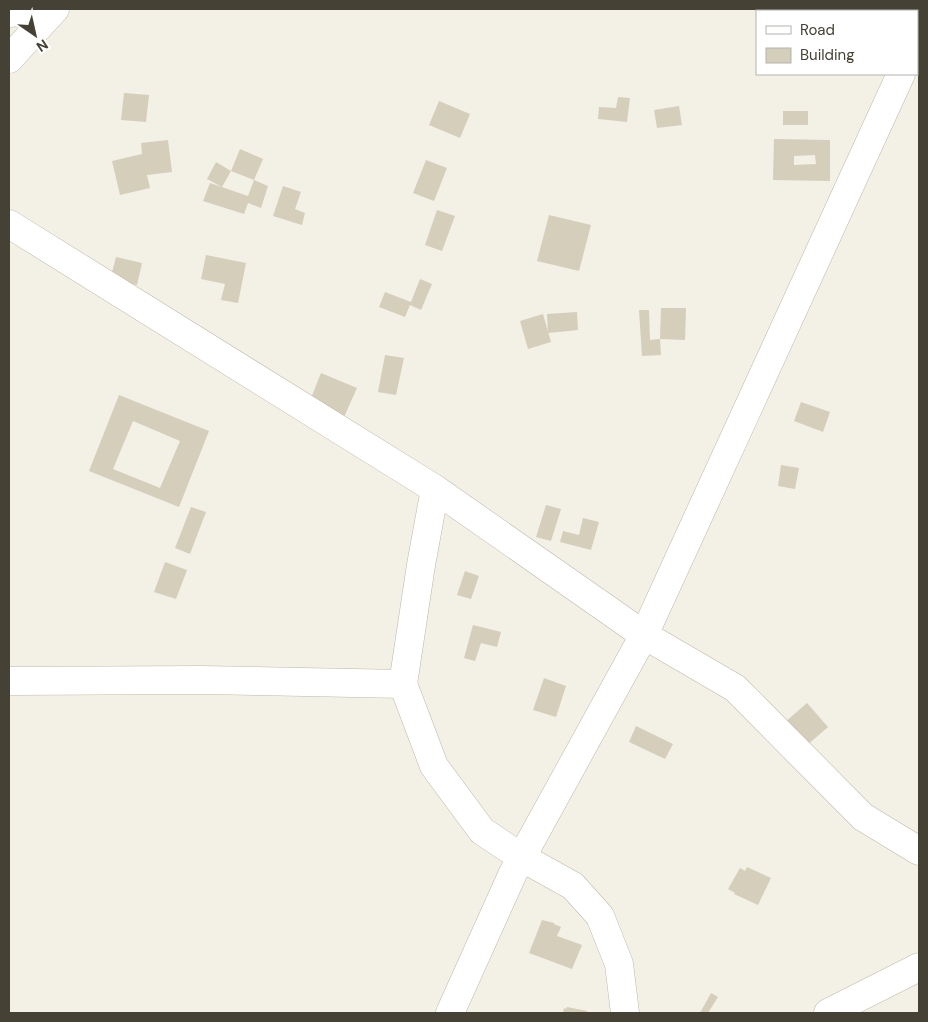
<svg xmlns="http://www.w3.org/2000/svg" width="928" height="1022" font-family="'DM Sans',sans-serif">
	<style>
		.building { fill: #d5ceba; fill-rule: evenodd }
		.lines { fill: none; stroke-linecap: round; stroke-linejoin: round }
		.minor-casing { stroke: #bebaa7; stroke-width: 29 }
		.minor { stroke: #fff; stroke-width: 28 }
	</style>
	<rect width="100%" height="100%" fill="#f3f0e5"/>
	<g class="building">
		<path d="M124,93l25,2 -3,27 -25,-2z"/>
		<path d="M618,97l12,1 -3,24 -29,-3 1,-12 17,1z"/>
		<path d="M439,101l31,13 -10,24 -31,-13z"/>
		<path d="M679,106l3,19 -25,3 -3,-18z"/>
		<rect x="783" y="111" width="25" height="14"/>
		<path d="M774,139l56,1v41l-57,-1zM815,155l1,9 -22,1v-9z"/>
		<path d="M168,140l4,32 -25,3 3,13 -30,7 -8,-34 30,-7 -1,-11z"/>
		<path d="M240,149l23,10 -9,21 -23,-9z"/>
		<path d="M426,160l21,8 -13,33 -21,-8z"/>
		<path d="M216,162l15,9 -9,16 -15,-8z"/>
		<path d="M254,180l14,6 -7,22 -13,-5 -4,11 -41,-13 7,-18 38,13z"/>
		<path d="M283,186l18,6 -6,17 10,4 -3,12 -29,-9z"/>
		<path d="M437,210l18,6 -13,35 -17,-6z"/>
		<path d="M549,215l42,10 -12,46 -42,-10z"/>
		<path d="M206,255l40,8 -8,40 -17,-3 4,-16 -24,-5z"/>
		<path d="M116,257l26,6 -5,22 -27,-5z"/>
		<path d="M420,279l12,5 -11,26 -11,-5 -5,12 -26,-10 6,-15 26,10z"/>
		<path d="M661,308h25l-1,32 -25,-1z"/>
		<path d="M639,310h10l1,30 10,-1 1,16 -19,1z"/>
		<path d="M577,312l1,18 -30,3 -1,-19z"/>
		<path d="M543,314l8,28 -23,7 -8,-28z"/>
		<path d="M385,355l19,3 -8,37 -18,-3z"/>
		<path d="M321,373l36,15 -13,29 -35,-14z"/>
		<path d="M119,395l90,36 -30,76 -90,-36zM133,421l47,20 -20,47 -47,-19z"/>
		<path d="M801,402l29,10 -7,20 -29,-11z"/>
		<path d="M781,465l18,3 -4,21 -17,-3z"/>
		<path d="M546,505l15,4 -10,32 -15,-4z"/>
		<path d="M191,507l15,5 -16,42 -15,-6z"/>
		<path d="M583,518l16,4 -8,28 -31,-8 3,-11 16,4z"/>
		<path d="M165,562l22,8 -11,29 -22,-7z"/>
		<path d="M465,571l14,5 -8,23 -14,-4z"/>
		<path d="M473,625l28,7 -4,15 -16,-4 -6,18 -11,-3z"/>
		<path d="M544,678l22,8 -10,31 -23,-7z"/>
		<path d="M807,703l21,24 -23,20 -21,-24z"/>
		<path d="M636,726l37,18 -8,15 -36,-17z"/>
		<path d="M747,867l24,11 -13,27 -24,-11 1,-1 -7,-4 12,-21 5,3z"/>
		<path d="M542,920l12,3v1l7,3 -4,9 25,9 -10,24 -43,-16z"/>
		<path d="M711,993l7,4 -10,16h-8z"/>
		<path d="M567,1007l20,4v2h-24l1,-5 2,1z"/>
	</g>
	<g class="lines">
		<defs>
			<g id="minor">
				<path d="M9,13l31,-4"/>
				<path d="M917,38l2,-5"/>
				<path d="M9,59l46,-50"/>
				<path d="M9,224l426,265 209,146 91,53 128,129 56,34"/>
				<path d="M9,681l192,-1 202,4 18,-119 14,-76"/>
				<path d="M403,684l31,82 48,65 39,26 52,29 27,30 19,48 6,49"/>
				<path d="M450,1013l63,-140 131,-238 257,-561"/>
				<path d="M828,1013l91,-46"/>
			</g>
		</defs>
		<use href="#minor" class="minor-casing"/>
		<use href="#minor" class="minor"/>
	</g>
	<rect width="928" height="1022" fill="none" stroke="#454134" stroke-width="20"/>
	<rect x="756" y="10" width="162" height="65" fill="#ffffff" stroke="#b5b3ae"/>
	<rect x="766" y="26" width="25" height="8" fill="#ffffff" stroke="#b5b3ae"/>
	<text x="800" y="35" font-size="15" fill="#454134">Road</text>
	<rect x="766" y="48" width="25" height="15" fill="#d5ceba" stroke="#b5b3ae"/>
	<text x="800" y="60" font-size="15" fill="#454134">Building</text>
	<g transform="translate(35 35) rotate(146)" stroke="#ffffff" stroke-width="4" paint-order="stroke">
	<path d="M0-4L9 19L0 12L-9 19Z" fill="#454134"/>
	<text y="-8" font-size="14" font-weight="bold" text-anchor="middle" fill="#454134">N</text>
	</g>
</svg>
